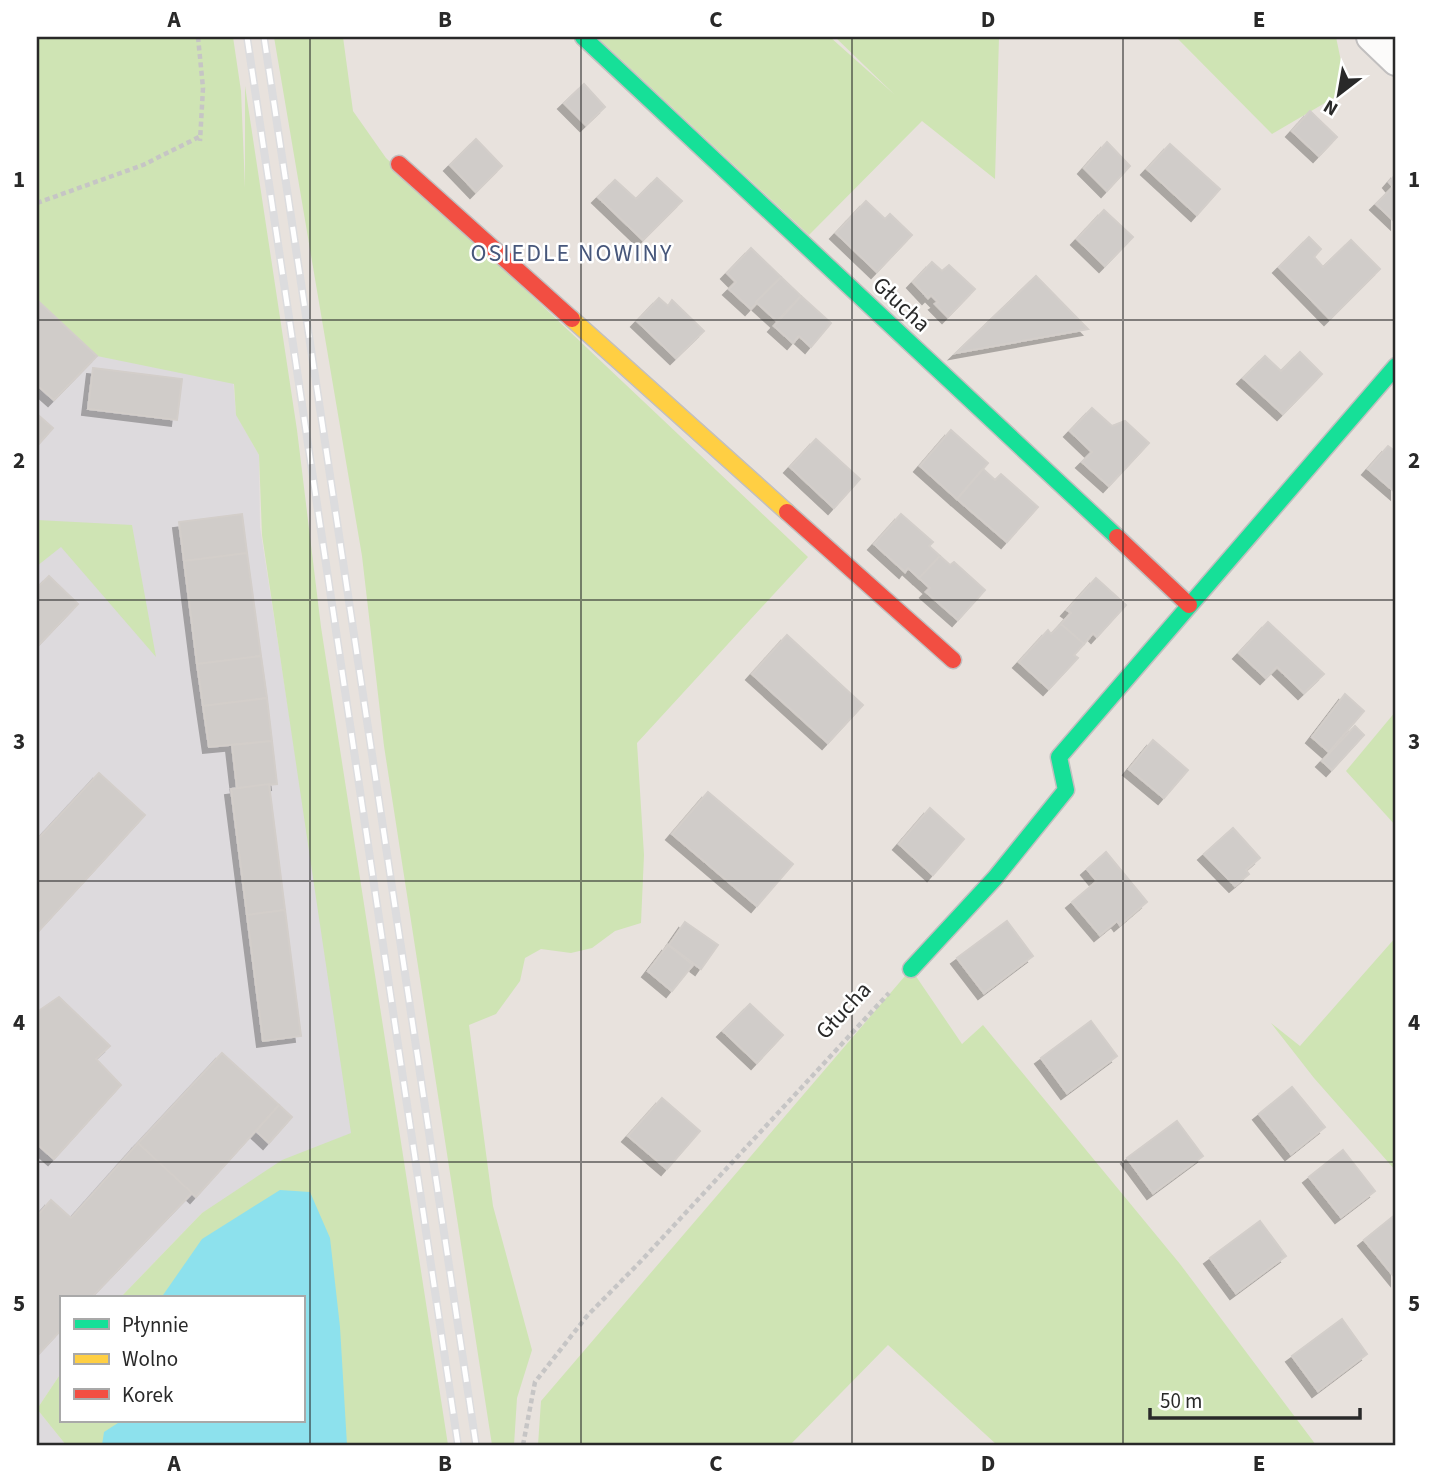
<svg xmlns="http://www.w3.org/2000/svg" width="1433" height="1482" font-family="'Source Sans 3',sans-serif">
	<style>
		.industrial { fill: #dddadd }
		.green { fill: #cfe4b4 }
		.water { fill: #8de1ed }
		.building { fill: #d0ccc9; stroke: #d3ceca; stroke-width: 2; filter: url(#shadow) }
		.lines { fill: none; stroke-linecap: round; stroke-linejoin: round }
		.street-casing { stroke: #c1bfbf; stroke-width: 32 }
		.fast-casing { stroke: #c1bfbf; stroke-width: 19 }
		.slow-casing { stroke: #c1bfbf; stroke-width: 19 }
		.jam-casing { stroke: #c1bfbf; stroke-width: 19 }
		.path { stroke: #c6c5c5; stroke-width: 4.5; stroke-dasharray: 5 3.5; stroke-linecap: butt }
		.street { stroke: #fcfbfa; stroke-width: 28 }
		.fast { stroke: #16e098; stroke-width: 16 }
		.slow { stroke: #ffcf43; stroke-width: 16 }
		.jam { stroke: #f24e42; stroke-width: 16 }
		.rail-casing { stroke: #dcdcde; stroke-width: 8 }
		.rail { stroke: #fff; stroke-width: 5; stroke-dasharray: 16; stroke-linecap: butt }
		.grid { fill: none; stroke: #292929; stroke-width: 2; stroke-opacity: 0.55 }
		.labels { text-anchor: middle; stroke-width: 5; stroke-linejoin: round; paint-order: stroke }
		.street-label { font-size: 23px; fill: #292929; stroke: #fff }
		.neighbourhood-label { font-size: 24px; letter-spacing: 2px; fill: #47577b; stroke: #fff }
		.neatline { fill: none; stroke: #292929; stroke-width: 2.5 }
		.grid-label { font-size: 23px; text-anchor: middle; font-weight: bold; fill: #292929 }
	</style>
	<defs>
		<filter id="shadow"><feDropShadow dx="-6" dy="6" stdDeviation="0" flood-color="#0004"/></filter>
	</defs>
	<rect width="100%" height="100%" fill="#e8e2dd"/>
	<path class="industrial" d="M37,213l189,85 10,116 23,41 1,72 91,586 1,20 -29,12 -121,68 -82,85h-59v75l-24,36 29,36h-29z"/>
	<g class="green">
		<path d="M37,37h196l8,54 4,97v-102l52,344 24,197 127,818h-382l-29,-36 24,-36v48h242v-123h-183l82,-85 80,-53 69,-27 -89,-598 -3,-80 -23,-40 -2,-31 -137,-28 -60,-56z"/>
		<path d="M274,37h69l10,74 33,47 422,399 -171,186 7,112 -3,68 -26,8 -23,17 -21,5 -30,-4 -16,9 -5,23 -24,33 -27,11 24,181 39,144 -15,48 -3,47h-22l-108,-699 -22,-190z"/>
		<path d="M597,37h233l65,58 -60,-58h164l-4,142 -73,-58 -113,114z"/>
		<path d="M1176,37h160l11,53 -75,44z"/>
		<path d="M37,520l95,5 24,132 -95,-110 -24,19z"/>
		<path d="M1396,711v115l-50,-55z"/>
		<path d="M1396,937v234l-82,-93 -43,-55 29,23z"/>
		<path d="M911,969l51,75 21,-19 197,239 136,181h-319l-109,-100 -98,100h-252l3,-44z"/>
	</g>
	<path class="water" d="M280,1190l30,2 20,46 10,89 7,118h-245l2,-13 17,-11h182v-123h-142l41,-59z"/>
	<g class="building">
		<path d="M584,84l21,23 -19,18 -22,-22z"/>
		<path d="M1310,111l27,26 -18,19 -27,-25z"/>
		<path d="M476,139l26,27 -26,26 -26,-27z"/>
		<path d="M1107,142l23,24 -23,25 -23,-23z"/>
		<path d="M1170,144l50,45 -23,26 -50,-46z"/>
		<path d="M1396,174v49l-20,-19 17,-17 -4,-5z"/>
		<path d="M657,178l25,23 -39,39 -45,-43 17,-17 21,19z"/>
		<path d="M866,201l19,18 5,-5 22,21 -35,37 -41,-39z"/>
		<path d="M1104,210l29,27 -28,29 -28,-27z"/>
		<path d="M1309,237l12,12 -7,8 9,10 28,-27 29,29 -50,50 -51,-52z"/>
		<path d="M751,248l30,29 -30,32 -22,-20 7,-7 -9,-9z"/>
		<path d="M932,262l10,9 7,-6 26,24 -27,28 -13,-13 3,-2 -7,-7 -3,3 -15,-16z"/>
		<path d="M1036,276l52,53 -132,24z"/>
		<path d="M781,277l20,19 -24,25 -21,-19z"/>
		<path d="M801,296l30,27 -20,24 -12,-11 -6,7 -19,-17z"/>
		<path d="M659,298l9,8 4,-6 32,31 -28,27 -39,-37z"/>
		<path d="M37,300l60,56 -43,44 -17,-15z"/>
		<path d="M1300,352l22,22 -39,40 -40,-36 22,-22 16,15z"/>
		<path d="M93,368l89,11 -5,41 -89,-11z"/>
		<path d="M1092,408l20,18 13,-5 24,22 -40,43 -27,-24 10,-10 -22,-21z"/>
		<path d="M37,414l16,14 -16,18z"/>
		<path d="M951,430l37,33 -31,36 -37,-33z"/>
		<path d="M816,439l44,40 -26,29 -44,-41z"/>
		<path d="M1388,446l8,6v41l-28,-24z"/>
		<path d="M983,469l12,11 6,-6 37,33 -31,35 -50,-43z"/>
		<path d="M242,514l5,39 -63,8 -5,-39z"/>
		<path d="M901,514l32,28 -4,4 11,10 -21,22 -11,-10 -3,4 -31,-28z"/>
		<path d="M247,553l14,103 -64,8 -13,-103z"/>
		<path d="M940,556l10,9 4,-3 31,28 -27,30 -32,-28 4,-4 -11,-10z"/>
		<path d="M49,576l29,28 -41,43v-59z"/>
		<path d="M1096,578l30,27 -29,32 -4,-4 -9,11 -23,-20 10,-11 -4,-3z"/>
		<path d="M1268,622l56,52 -20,19 -27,-26 -11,11 -27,-25z"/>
		<path d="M1061,624l23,20 -10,11 4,3 -29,31 -30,-27 29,-32 3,4z"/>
		<path d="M787,635l76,70 -35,38 -76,-69z"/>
		<path d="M261,656l6,42 -64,8 -6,-42z"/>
		<path d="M1345,694l19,17 -35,41 -17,-15z"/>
		<path d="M267,698l5,43 -63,6 -6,-41z"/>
		<path d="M1355,726l9,9 -32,35 -10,-9z"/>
		<path d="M1153,740l35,30 -24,28 -35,-29z"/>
		<path d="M272,741l5,43 -40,4 -5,-43z"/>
		<path d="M99,773l46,42 -108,118v-93z"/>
		<path d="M269,784l16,126 -38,5 -16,-126z"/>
		<path d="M708,792l85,72 -36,42 -85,-72z"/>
		<path d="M930,808l34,31 -31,36 -34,-31z"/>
		<path d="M1233,828l27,30 -14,12 3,4 -14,12 -31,-32z"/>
		<path d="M1106,852l41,50 -27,23 -3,-4 -17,14 -28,-33 25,-21 -10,-12z"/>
		<path d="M285,910l16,126 -38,5 -16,-126z"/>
		<path d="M1007,921l26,35 -49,37 -27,-35z"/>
		<path d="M685,922l33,23 -17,24 -32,-24z"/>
		<path d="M668,945l25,20 -21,26 -24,-20z"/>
		<path d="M59,997l51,49 -14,13 25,26 -67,74 -17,-15v-132z"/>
		<path d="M750,1004l33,31 -26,28 -34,-32z"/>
		<path d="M1091,1021l26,35 -50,37 -26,-35z"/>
		<path d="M222,1053l57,52 -83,92 -58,-54z"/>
		<path d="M1292,1087l33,40 -34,27 -32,-40z"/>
		<path d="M662,1098l38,33 -33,38 -39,-33z"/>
		<path d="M279,1105l13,12 -23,26 -13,-12z"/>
		<path d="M1177,1121l26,35 -50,37 -26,-35z"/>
		<path d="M138,1143l54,50 -101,105h-30v32l-24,26v-140l14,-16 20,18z"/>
		<path d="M1343,1150l32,41 -34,26 -32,-40z"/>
		<path d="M1396,1214v65l-32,-39z"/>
		<path d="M1260,1221l26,35 -50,37 -26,-35z"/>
		<path d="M1342,1319l25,35 -49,37 -26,-35z"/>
	</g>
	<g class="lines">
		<defs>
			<path id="street" d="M1371,37l25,24"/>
			<g id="fast">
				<path d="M583,37l534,500"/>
				<path d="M911,969l84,-91 71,-88 -7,-33 337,-391"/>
			</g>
			<path id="slow" d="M572,319l215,193"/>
			<g id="jam">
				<path d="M399,164l173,155"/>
				<path d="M787,512l166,148"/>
				<path d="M1117,537l72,68"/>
			</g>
		</defs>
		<use href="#street" class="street-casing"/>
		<use href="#fast" class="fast-casing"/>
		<use href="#slow" class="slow-casing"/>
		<use href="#jam" class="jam-casing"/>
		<g class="path">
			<path d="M198,37l5,51 -3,53"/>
			<path d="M37,203l106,-38 58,-29"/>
			<path d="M523,1445l12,-63 52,-66 54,-55 248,-268"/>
		</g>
		<use href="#street" class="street"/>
		<use href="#fast" class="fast"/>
		<use href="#slow" class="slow"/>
		<use href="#jam" class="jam"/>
		<defs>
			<g id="rail">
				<path d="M247,37l211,1408"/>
				<path d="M264,37l212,1408"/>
			</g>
		</defs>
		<use href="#rail" class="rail-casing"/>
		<use href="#rail" class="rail"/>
	</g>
	<path class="grid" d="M310,37v1408M581,37v1408M852,37v1408M1123,37v1408M37,320h1359M37,600h1359M37,881h1359M37,1162h1359"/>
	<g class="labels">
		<g class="street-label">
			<text transform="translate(902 304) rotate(43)" y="8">Głucha</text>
			<text transform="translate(843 1010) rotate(-47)" y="8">Głucha</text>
		</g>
		<g class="neighbourhood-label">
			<text x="572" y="261">OSIEDLE NOWINY</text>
		</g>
	</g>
	<rect width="1433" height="1482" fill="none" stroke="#ffffff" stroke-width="77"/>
	<rect x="60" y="1296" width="245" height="126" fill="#ffffff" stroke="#a9a9a9" stroke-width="2"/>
	<rect x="74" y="1319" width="35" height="10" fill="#16e098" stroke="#a9a9a9" stroke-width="2"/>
	<text x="122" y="1332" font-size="21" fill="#292929">Płynnie</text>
	<rect x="74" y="1354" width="35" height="10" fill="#ffcf43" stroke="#a9a9a9" stroke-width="2"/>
	<text x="122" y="1366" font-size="21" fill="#292929">Wolno</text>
	<rect x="74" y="1389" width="35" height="10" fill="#f24e42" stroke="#a9a9a9" stroke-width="2"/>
	<text x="122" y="1402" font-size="21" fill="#292929">Korek</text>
	<g transform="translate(1339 94) rotate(211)" stroke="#ffffff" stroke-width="5" paint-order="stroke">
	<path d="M0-5L12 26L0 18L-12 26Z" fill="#292929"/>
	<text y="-10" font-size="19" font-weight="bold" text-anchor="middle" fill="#292929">N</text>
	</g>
	<path d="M1150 1408v10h210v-10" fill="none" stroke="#292929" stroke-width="3.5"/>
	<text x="1160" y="1408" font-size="21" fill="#292929" stroke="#ffffff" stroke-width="5" paint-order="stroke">50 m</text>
	<rect x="38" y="38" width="1356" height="1406" class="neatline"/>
	<g class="grid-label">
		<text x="174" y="27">A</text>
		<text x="445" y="27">B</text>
		<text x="716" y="27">C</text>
		<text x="988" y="27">D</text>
		<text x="1259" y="27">E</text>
		<text x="19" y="187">1</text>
		<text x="1414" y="187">1</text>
		<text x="19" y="468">2</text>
		<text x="1414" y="468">2</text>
		<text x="19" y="749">3</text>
		<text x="1414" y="749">3</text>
		<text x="19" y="1030">4</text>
		<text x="1414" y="1030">4</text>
		<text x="19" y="1311">5</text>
		<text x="1414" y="1311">5</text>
		<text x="174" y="1471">A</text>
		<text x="445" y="1471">B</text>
		<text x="716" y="1471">C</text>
		<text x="988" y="1471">D</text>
		<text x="1259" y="1471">E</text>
	</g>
</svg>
